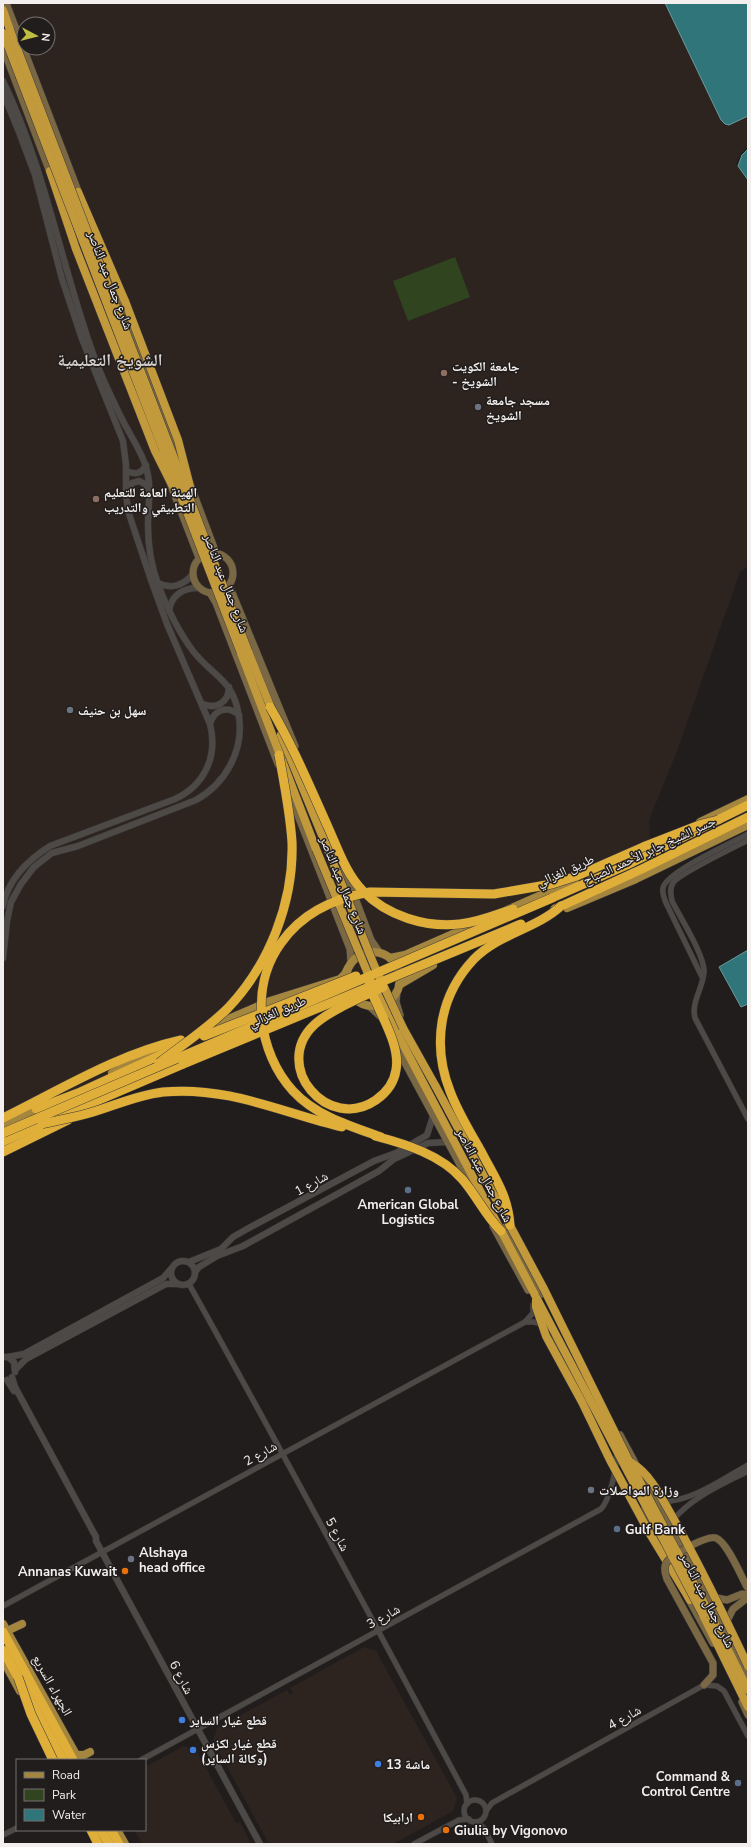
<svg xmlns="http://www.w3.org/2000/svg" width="751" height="1847" font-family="'Nunito Sans','Noto Naskh Arabic',sans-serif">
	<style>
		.built { fill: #2d2420; fill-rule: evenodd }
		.green { fill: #30441f }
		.water { fill: #30757a; stroke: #6a9a9d }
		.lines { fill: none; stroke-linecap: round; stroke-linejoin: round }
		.minor-casing { stroke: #3d3b3a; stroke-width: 6 }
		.tertiary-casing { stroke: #3d3b3a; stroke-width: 7 }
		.secondary-casing { stroke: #3d3b3a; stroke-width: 8 }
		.primary-casing { stroke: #3d3b3a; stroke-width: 9 }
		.trunk-casing { stroke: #3d3b3a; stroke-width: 9 }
		.motorway-casing { stroke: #3d3b3a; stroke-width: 10 }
		.minor { stroke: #4d4947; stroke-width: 5 }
		.tertiary { stroke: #4d4947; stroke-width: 6 }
		.secondary { stroke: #796843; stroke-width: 7 }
		.primary { stroke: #a5863f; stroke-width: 8 }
		.trunk { stroke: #c29a3c; stroke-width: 8 }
		.motorway { stroke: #dfaf3a; stroke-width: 9 }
		.secondary-bridge-casing { stroke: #3d3b3a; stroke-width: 8; stroke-linecap: butt }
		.trunk-bridge-casing { stroke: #3d3b3a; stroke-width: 9; stroke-linecap: butt }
		.motorway-bridge-casing { stroke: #3d3b3a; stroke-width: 10; stroke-linecap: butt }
		.secondary-bridge { stroke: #796843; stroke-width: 7 }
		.trunk-bridge { stroke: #c29a3c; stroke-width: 8 }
		.motorway-bridge { stroke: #dfaf3a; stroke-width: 9 }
		.education-dot { fill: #8d6e63; stroke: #211d1c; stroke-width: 1.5 }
		.worship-dot { fill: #6b7280; stroke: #211d1c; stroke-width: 1.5 }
		.service-dot { fill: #5c6f8a; stroke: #211d1c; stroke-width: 1.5 }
		.food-dot { fill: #e8710a; stroke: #211d1c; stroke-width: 1.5 }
		.shop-dot { fill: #3f7fe0; stroke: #211d1c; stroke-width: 1.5 }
		.labels { text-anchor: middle; stroke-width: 3; stroke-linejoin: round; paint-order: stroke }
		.street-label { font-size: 13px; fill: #f2efee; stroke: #211d1c }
		.poi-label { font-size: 13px; font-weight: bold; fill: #f2efee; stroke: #211d1c; text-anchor: start }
		.district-label { font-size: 17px; font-weight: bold; fill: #d1ccca; stroke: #211d1c }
	</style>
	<rect width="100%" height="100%" fill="#211d1c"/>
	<g class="built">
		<path d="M3,3h666l56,123 23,-11v32l-7,6 -5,11 12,16v386l-8,6 -64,182 -27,66 2,38 -275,121 -373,158zM24,24h24v24h-24z"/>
		<path d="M364,1647l12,4 81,147 -4,13 -60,33h-124l-56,-103 4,-13 70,-38 3,5 3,-2 -3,-5z"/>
		<path d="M184,1746l12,4 40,73 4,-1 11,22h-109l-8,-14h11v-63z"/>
	</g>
	<path class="green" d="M455,257l15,40 -62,24 -15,-40z"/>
	<g class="water">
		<path d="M665,3h83v113l-19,9 -4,-1 -4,-4z"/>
		<path d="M748,149v31l-10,-14 4,-11z"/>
		<path d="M748,950v54l-7,3 -22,-40z"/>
	</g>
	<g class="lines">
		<defs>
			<g id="minor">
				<path d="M748,840c-13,7 -70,34 -75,43 -4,6 -2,12 -1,18 8,16 33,55 32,71 -1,16 -13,30 -9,46l53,101"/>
				<path d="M702,977l-36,-74c-2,-5 -4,-10 -3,-15 3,-16 69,-45 85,-54"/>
				<path d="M189,1284c94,169 186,340 277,511l1,9"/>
				<path d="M525,1322h9l8,2"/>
				<path d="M662,1502c31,-1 59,-22 86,-37"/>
				<path d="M672,1521c20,-24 49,-36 76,-50"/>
				<path d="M3,1606l522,-284 8,-9v-8"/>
				<path d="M141,1760l460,-251c8,-8 16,-40 15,-52"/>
				<circle cx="475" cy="1811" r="11"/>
				<path d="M486,1811l6,-8 212,-118 13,1 7,5 24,45"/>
				<path d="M476,1822l8,6 8,16"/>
				<path d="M3,1835l14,-7"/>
				<path d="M414,1844l45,-24 10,-1"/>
			</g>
			<g id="tertiary">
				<path d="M3,81c41,85 57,178 88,267 8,24 19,47 30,69 8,17 20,33 25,50 6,19 2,39 2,59 0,20 3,39 10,58 9,24 20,47 35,67 20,26 41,28 46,66 5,34 -14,67 -43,83l-118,46 -26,7 -18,14 -13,17 -10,18 -4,19 -4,37"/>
				<path d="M3,93l16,39 16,43 27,104 20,60 41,102 3,24v31l3,18 22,66 16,44 43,100c8,32 -5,61 -35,75l-125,47c-22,14 -42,33 -47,60"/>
				<path d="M126,471c10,4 15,3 20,-6"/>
				<path d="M127,493l5,-10 7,-2 6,3 5,7"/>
				<path d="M158,583c13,7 26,2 35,-9"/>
				<path d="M169,611c2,-16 15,-24 31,-23"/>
				<path d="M203,704c13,6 26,-2 26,-17"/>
				<path d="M210,724c4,-15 18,-19 29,-9"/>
				<circle cx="183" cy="1273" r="12"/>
				<path d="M189,1262l32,-13 12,-12 14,-8 127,-68 22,-8 31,-18 6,-19"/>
				<path d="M195,1272l4,-5 18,-11 26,-10 136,-75 15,-12 34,-16 20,-1"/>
				<path d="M3,1357h5l6,5 1,10"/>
				<path d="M8,1357l16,-3 139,-76 8,-9"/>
				<path d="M16,1369l10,-10 140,-75h12"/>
				<path d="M12,1377l3,10 81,150v4l164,303"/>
				<path d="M7,1380l7,11"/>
			</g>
			<g id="secondary">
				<path d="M6,3l74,193"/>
				<path d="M3,48l48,127"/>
				<path d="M111,277l68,179"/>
				<path d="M170,483l29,75"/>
				<path d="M190,484l26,69"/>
				<circle cx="213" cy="573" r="20"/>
				<path d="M229,585l66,161"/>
				<path d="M210,593l6,10 62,161"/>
				<path d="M288,790l62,159 1,14"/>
				<path d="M344,869l27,71 9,13"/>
				<path d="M397,992l-1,10 4,13"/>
				<path d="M369,1006l12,11"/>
				<path d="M397,1048l74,137"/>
				<path d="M493,1226l35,64"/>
				<path d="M506,1226l36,68"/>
				<path d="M554,1340l22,40"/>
				<path d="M620,1435l87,161 41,83"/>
				<path d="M644,1510l21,43"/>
				<path d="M667,1579l46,84v12l-9,10"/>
				<path d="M687,1596l26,47"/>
				<path d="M712,1597l15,3 15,-6 6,1"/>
				<path d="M725,1625l8,-16 13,-10 2,-6"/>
				<path d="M742,1702l6,13"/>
			</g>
			<g id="primary">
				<path d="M700,822l48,-23"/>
				<path d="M567,908l69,-29 112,-54"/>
				<path d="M507,910l68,-30"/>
				<circle cx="373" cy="979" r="27"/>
				<path d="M390,958l15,-3 73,-32"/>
				<path d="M399,985l34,-20"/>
				<path d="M210,1027l60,-26 70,-22 5,-5 3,-6"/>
				<path d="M112,1073l53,-26"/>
				<path d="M3,1125l39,-19"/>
				<path d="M3,1146l25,-11"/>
				<path d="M3,1624l76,136"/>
				<path d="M7,1631l15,-7"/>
				<path d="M3,1660l17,31"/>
				<path d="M76,1755h8l6,-3"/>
				<path d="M96,1830l8,14"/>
				<path d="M117,1830l8,14"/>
			</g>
			<g id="trunk">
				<path d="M3,10l7,20"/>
				<path d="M50,171l26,78"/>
				<path d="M78,192l47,109"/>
				<path d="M248,651l25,62"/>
				<path d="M241,653l75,196"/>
				<path d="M281,735l45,110"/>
				<path d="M387,1014l148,281"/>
				<path d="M403,1028l33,59"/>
				<path d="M650,1534l40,66"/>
				<path d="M703,1615l45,92"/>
				<path d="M711,1616l37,74"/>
			</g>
			<g id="motorway">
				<path d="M552,898l75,-33 121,-60"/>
				<path d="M555,909l87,-40 106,-52"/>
				<path d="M36,1109l42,-16 98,-45"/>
				<path d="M3,1118c57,-28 115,-64 178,-78"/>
				<path d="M3,1141l180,-77"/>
				<path d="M3,1152l65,-32"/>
				<path d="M3,1632l70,128"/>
				<path d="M3,1650l60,110"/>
				<path d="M91,1830l7,14"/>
				<path d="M101,1830l8,14"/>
				<path d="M111,1830l8,14"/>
			</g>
		</defs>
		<use href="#minor" class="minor-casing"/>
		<use href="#tertiary" class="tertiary-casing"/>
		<use href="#secondary" class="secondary-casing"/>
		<use href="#primary" class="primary-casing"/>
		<use href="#trunk" class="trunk-casing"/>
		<use href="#motorway" class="motorway-casing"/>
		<use href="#minor" class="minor"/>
		<use href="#tertiary" class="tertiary"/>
		<use href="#secondary" class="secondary"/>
		<use href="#primary" class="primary"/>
		<use href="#trunk" class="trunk"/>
		<use href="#motorway" class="motorway"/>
		<defs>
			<path id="secondary-bridge" d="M667,1579c-2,-5 -4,-12 0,-17 6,-8 40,-27 49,-24 11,4 25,38 31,49"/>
			<g id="trunk-bridge">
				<path d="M10,30l238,621"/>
				<path d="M3,33l238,620"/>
				<path d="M76,249l79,202 18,36"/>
				<path d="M125,301l53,139 13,50"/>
				<path d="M326,845l48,120 29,63"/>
				<path d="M316,849l55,132"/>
				<path d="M377,993l10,21"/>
				<path d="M436,1087l108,202 86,174 81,153"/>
				<path d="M535,1295l168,320"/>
				<path d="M536,1300v7l10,29 36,66 28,58 40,74"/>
				<path d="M632,1463c19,12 29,34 40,53 28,49 52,99 76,150"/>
			</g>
			<g id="motorway-bridge">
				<path d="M270,707c23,39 40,80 58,120 10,22 18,47 35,64 24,25 63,37 97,33 19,-2 35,-9 53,-15"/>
				<path d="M369,981c0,8 5,16 8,23 8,19 23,44 19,66 -2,13 -10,23 -20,30 -48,33 -105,-34 -62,-75 16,-15 49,-28 69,-38"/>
				<path d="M204,1036l152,-60"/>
				<path d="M159,1063c23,-18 48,-34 69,-55 41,-43 66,-106 64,-166 -2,-30 -8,-59 -13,-87"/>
				<path d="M183,1064l338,-140"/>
				<path d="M42,1124c17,-4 35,-7 51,-12 23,-7 45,-17 70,-20 65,-6 117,20 179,35"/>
				<path d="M3,1133l549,-235"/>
				<path d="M375,1136c31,8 66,19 87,43 15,17 22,35 39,52"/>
				<path d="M381,1137c-31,-11 -65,-21 -88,-46 -35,-38 -44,-104 -12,-148 21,-30 54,-45 89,-51l124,2 58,-10 25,-8 66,-29 59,-23 16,-4"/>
				<path d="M510,1225c-2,-29 -15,-47 -28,-72 -11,-20 -24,-40 -32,-62 -18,-46 -11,-95 24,-132 24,-25 62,-30 87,-53"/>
				<path d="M18,1677l13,37 22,46"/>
			</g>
		</defs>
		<use href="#secondary-bridge" class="secondary-bridge-casing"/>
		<use href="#trunk-bridge" class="trunk-bridge-casing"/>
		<use href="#motorway-bridge" class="motorway-bridge-casing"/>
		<use href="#secondary-bridge" class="secondary-bridge"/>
		<use href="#trunk-bridge" class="trunk-bridge"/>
		<use href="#motorway-bridge" class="motorway-bridge"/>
	</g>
	<g class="education-dot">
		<circle cx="444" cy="373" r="4"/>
		<circle cx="96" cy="499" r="4"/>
	</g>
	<g class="worship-dot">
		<circle cx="478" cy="407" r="4"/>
		<circle cx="70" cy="710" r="4"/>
		<circle cx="591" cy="1490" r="4"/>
		<circle cx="131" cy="1559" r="4"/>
	</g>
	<g class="service-dot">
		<circle cx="408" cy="1190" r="4"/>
		<circle cx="617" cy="1529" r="4"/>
		<circle cx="738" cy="1783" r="4"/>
	</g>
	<g class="food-dot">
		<circle cx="125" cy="1571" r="4"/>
		<circle cx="421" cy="1817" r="4"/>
		<circle cx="446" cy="1830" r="4"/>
	</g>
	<g class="shop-dot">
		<circle cx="182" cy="1720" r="4"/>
		<circle cx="193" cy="1750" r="4"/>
		<circle cx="378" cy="1764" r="4"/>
	</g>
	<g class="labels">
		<g class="street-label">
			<text transform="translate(111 280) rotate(69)" y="5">شارع جمال عبد الناصر</text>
			<text transform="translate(227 583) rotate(69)" y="5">شارع جمال عبد الناصر</text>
			<text transform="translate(649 850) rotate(-25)" y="5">جسر الشيخ جابر الأحمد الصباح</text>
			<text transform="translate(565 870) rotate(-24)" y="5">طريق الغزالي</text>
			<text transform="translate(344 885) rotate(68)" y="5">شارع جمال عبد الناصر</text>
			<text transform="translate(277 1011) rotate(-23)" y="5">طريق الغزالي</text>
			<text transform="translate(485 1175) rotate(62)" y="5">شارع جمال عبد الناصر</text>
			<text transform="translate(311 1183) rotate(-29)" y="5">شارع 1</text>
			<text transform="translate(260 1453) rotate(-29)" y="5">شارع 2</text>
			<text transform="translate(338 1534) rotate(62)" y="5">شارع 5</text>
			<text transform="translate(708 1600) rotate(63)" y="5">شارع جمال عبد الناصر</text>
			<text transform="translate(383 1616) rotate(-29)" y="5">شارع 3</text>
			<text transform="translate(182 1677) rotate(62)" y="5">شارع 6</text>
			<text transform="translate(53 1685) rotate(61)" y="5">الجهراء السريع</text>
			<text transform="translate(624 1717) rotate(-29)" y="5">شارع 4</text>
		</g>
		<g class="poi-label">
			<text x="452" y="371">جامعة الكويت<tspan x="452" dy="15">- الشويخ</tspan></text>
			<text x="486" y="405">مسجد جامعة<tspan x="486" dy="15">الشويخ</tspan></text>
			<text x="104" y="497">الهيئة العامة للتعليم<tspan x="104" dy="15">التطبيقي والتدريب</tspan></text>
			<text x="78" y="715">سهل بن حنيف</text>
			<text x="408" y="1209" text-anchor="middle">American Global<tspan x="408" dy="15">Logistics</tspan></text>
			<text x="599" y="1495">وزارة المواصلات</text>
			<text x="625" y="1534">Gulf Bank</text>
			<text x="139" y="1557">Alshaya<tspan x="139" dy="15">head office</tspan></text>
			<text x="117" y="1576" text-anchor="end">Annanas Kuwait</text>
			<text x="190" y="1725">قطع غيار الساير</text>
			<text x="201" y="1748">قطع غيار لكزس<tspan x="201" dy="15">(وكالة الساير)</tspan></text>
			<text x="386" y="1769">ماشة 13</text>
			<text x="730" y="1781" text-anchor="end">Command &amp;<tspan x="730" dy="15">Control Centre</tspan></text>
			<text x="413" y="1822" text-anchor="end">ارابيكا</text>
			<text x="454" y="1835">Giulia by Vigonovo</text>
		</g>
		<g class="district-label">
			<text x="110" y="366">الشويخ التعليمية</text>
		</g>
	</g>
	<rect width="751" height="1847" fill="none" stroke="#f2efee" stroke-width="8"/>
	<rect x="16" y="1759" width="130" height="72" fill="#211d1c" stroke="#757170"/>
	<rect x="24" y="1772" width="20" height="6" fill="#a5863f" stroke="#757170"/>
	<text x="52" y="1779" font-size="12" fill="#f2efee">Road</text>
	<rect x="24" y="1789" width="20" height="12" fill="#30441f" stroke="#757170"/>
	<text x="52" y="1799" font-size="12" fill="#f2efee">Park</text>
	<rect x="24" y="1809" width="20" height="12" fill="#30757a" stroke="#757170"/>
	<text x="52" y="1819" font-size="12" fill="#f2efee">Water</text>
	<g transform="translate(36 36) rotate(97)"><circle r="19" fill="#211d1c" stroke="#757170"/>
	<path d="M0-3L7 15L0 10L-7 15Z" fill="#bdbf43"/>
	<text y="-6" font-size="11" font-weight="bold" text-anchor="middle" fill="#f2efee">N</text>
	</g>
</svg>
